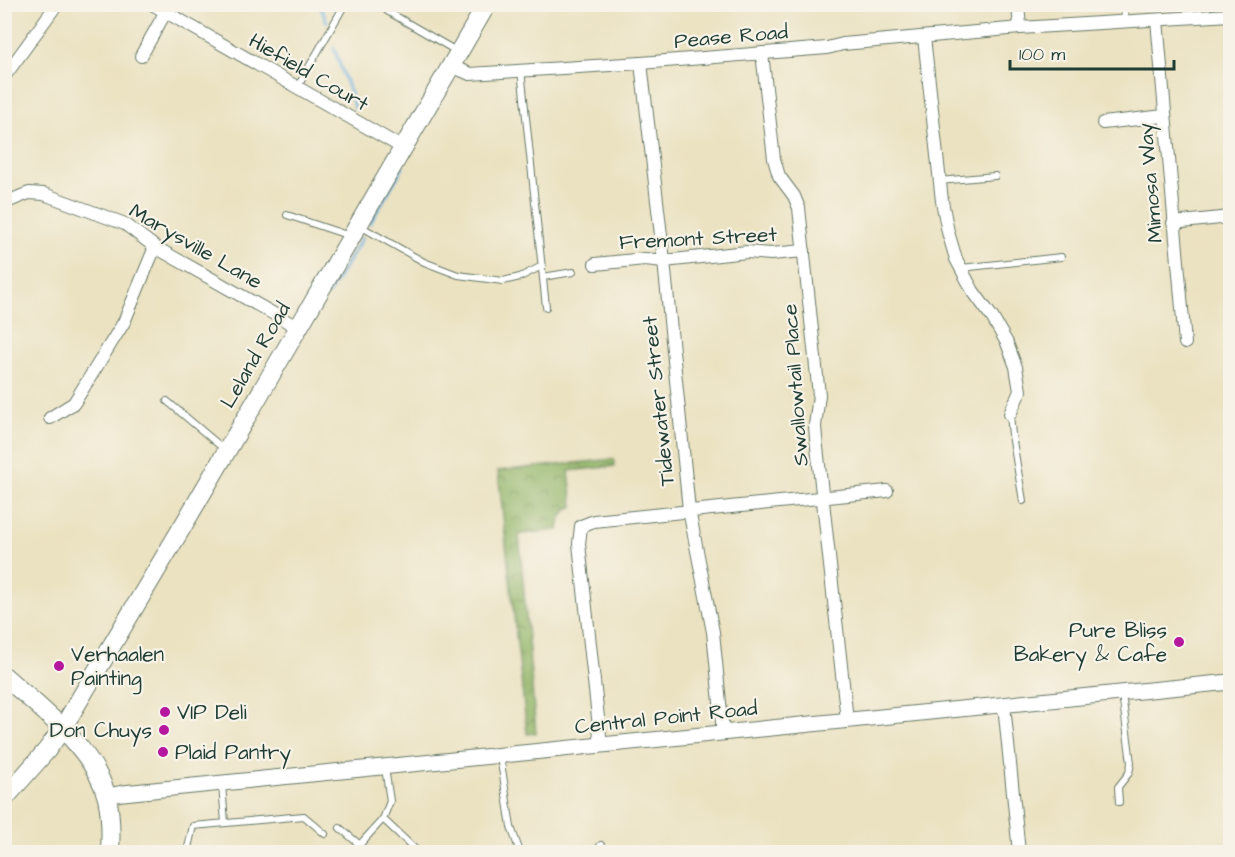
<svg xmlns="http://www.w3.org/2000/svg" width="1235" height="857" font-family="'Architects Daughter',sans-serif">
	<style>
		.forest { fill: url(#forest-crowns); stroke: #58794e; stroke-width: 1.5 }
		.lines { fill: none; stroke-linecap: round; stroke-linejoin: round }
		.stream { stroke: #69b0e0; stroke-width: 3 }
		.service-casing { stroke: #667765; stroke-width: 8 }
		.minor-casing { stroke: #667765; stroke-width: 14 }
		.tertiary-casing { stroke: #667765; stroke-width: 17 }
		.secondary-casing { stroke: #667765; stroke-width: 20 }
		.service { stroke: #fff; stroke-width: 6 }
		.minor { stroke: #fff; stroke-width: 12 }
		.tertiary { stroke: #fff; stroke-width: 15 }
		.secondary { stroke: #fff; stroke-width: 18 }
		.poi-dot { fill: #b5179e; stroke: #f7f3e8; stroke-width: 2 }
		.labels { text-anchor: middle; stroke-width: 4.5; stroke-linejoin: round; paint-order: stroke }
		.street-label { font-size: 21px; fill: #1f3d34; stroke: #f7f3e8 }
		.poi-label { font-size: 21px; fill: #1f3d34; stroke: #f7f3e8; text-anchor: start }
	</style>
	<defs>
		<pattern id="forest-crowns" width="20" height="18" patternUnits="userSpaceOnUse" patternTransform="scale(1.5)"><rect width="20" height="18" fill="#92b568"/><path d="M2 6a3 3 0 1 1 6 0M12 15a3 3 0 1 1 6 0" fill="none" stroke="#779456"/></pattern>
	</defs>
	<rect width="100%" height="100%" fill="#f7f3e8"/>
	<filter id="ink" filterUnits="userSpaceOnUse"><feTurbulence type="fractalNoise" baseFrequency=".0167" numOctaves="2"/><feDisplacementMap in="SourceGraphic" scale="12" xChannelSelector="R" yChannelSelector="G"/><feConvolveMatrix kernelMatrix="1 2 1 2 8 2 1 2 1" color-interpolation-filters="sRGB"/></filter>
	<filter id="wash" filterUnits="userSpaceOnUse"><feTurbulence type="fractalNoise" baseFrequency=".008" numOctaves="4" result="noise"/><feDisplacementMap in="SourceGraphic" scale="24" xChannelSelector="R" yChannelSelector="G"/><feGaussianBlur stdDeviation="1.35" result="paint"/><feColorMatrix in="noise" values="0 0 0 0 0 0 0 0 0 0 0 0 0 0 0 0 0 1.4 0 .05"/><feComposite in="paint" operator="in"/></filter>
	<g filter="url(#wash)">
		<rect width="100%" height="100%" fill="#ebe2c1"/>
		<path class="forest" d="M614,459l1,7 -46,5 4,35c-10,6 -14,12 -15,24l-39,4 17,199 -9,1 -29,-263z"/>
		<g class="lines">
			<g class="stream">
				<path d="M319,4l8,18"/>
				<path d="M334,48l21,60"/>
				<path d="M370,223l33,-56"/>
				<path d="M328,295l34,-57"/>
			</g>
		</g>
	</g>
	<g filter="url(#ink)">
		<g class="lines">
			<defs>
				<g id="service">
					<path d="M1124,4l1,17"/>
					<path d="M387,11l71,41"/>
					<path d="M521,70l25,237"/>
					<path d="M297,88l48,-84"/>
					<path d="M939,181l56,-5"/>
					<path d="M287,215l63,21"/>
					<path d="M360,226l64,36 34,13 45,6 17,-4 22,-11"/>
					<path d="M961,268l100,-11"/>
					<path d="M543,277l30,-5"/>
					<path d="M167,401l58,49"/>
					<path d="M1010,414l2,21 11,66"/>
					<path d="M500,756l11,71 9,25"/>
					<path d="M385,768l5,33 -7,18 35,33"/>
					<path d="M222,784l3,39"/>
					<path d="M1119,802l-1,-15 11,-14 2,-10 -9,-69"/>
					<path d="M340,828l20,17"/>
					<path d="M187,852l6,-26 111,-10 21,18"/>
					<path d="M353,852l30,-33"/>
					<path d="M595,852l6,-7"/>
				</g>
				<g id="minor">
					<path d="M152,4l251,144"/>
					<path d="M1018,4l2,24"/>
					<path d="M1157,20l28,323"/>
					<path d="M924,37l18,164 6,31 8,27 17,32 19,26 15,26 9,24 4,24 -10,23"/>
					<path d="M762,53l12,106 5,17 15,20 5,12 20,187 -4,31 1,12 31,282"/>
					<path d="M141,56l29,-52"/>
					<path d="M641,63l23,198 25,249 24,122 10,101"/>
					<path d="M451,66l19,8 171,-11 186,-15 16,-4 177,-16 210,-13"/>
					<path d="M4,77l53,-73"/>
					<path d="M1103,123l61,-7"/>
					<path d="M4,203l25,-10 15,1 81,30 30,23 142,80"/>
					<path d="M1173,223l57,-6"/>
					<path d="M595,264l50,-5 19,2 83,-9 24,2 33,-3"/>
					<path d="M50,418l24,-15 50,-81 31,-75"/>
					<path d="M1004,705l15,147"/>
					<path d="M601,745l-22,-201 2,-18 13,-5 293,-30"/>
				</g>
				<path id="tertiary" d="M107,796l16,-3 1107,-111"/>
				<g id="secondary">
					<path d="M4,676c36,32 91,73 103,122 4,17 4,36 3,54"/>
					<path d="M4,799l43,-49 15,-21 125,-210 300,-515"/>
				</g>
			</defs>
			<use href="#service" class="service-casing"/>
			<use href="#minor" class="minor-casing"/>
			<use href="#tertiary" class="tertiary-casing"/>
			<use href="#secondary" class="secondary-casing"/>
			<use href="#service" class="service"/>
			<use href="#minor" class="minor"/>
			<use href="#tertiary" class="tertiary"/>
			<use href="#secondary" class="secondary"/>
		</g>
	</g>
	<g class="poi-dot">
		<circle cx="1179" cy="642" r="6"/>
		<circle cx="59" cy="666" r="6"/>
		<circle cx="165" cy="712" r="6"/>
		<circle cx="164" cy="730" r="6"/>
		<circle cx="163" cy="752" r="6"/>
	</g>
	<g class="labels">
		<g class="street-label">
			<text transform="translate(731 36) rotate(-5)" y="7">Pease Road</text>
			<text transform="translate(309 72) rotate(30)" y="7">Hiefield Court</text>
			<text transform="translate(1150 183) rotate(-95)" y="7">Mimosa Way</text>
			<text transform="translate(698 238) rotate(-3)" y="7">Fremont Street</text>
			<text transform="translate(196 246) rotate(30)" y="7">Marysville Lane</text>
			<text transform="translate(255 355) rotate(-60)" y="7">Leland Road</text>
			<text transform="translate(795 385) rotate(-94)" y="7">Swallowtail Place</text>
			<text transform="translate(658 401) rotate(-96)" y="7">Tidewater Street</text>
			<text transform="translate(666 717) rotate(-6)" y="7">Central Point Road</text>
		</g>
		<g class="poi-label">
			<text x="1167" y="637" text-anchor="end">Pure Bliss<tspan x="1167" dy="24">Bakery &amp; Cafe</tspan></text>
			<text x="71" y="661">Verhaalen<tspan x="71" dy="24">Painting</tspan></text>
			<text x="177" y="719">VIP Deli</text>
			<text x="152" y="737" text-anchor="end">Don Chuys</text>
			<text x="175" y="759">Plaid Pantry</text>
		</g>
	</g>
	<rect width="1235" height="857" fill="none" stroke="#f7f3e8" stroke-width="24"/>
	<path d="M1010 60v9h164v-9" fill="none" stroke="#1f3d34" stroke-width="3"/>
	<text x="1019" y="60" font-size="18" fill="#1f3d34" stroke="#f7f3e8" stroke-width="4.5" paint-order="stroke">100 m</text>
</svg>
